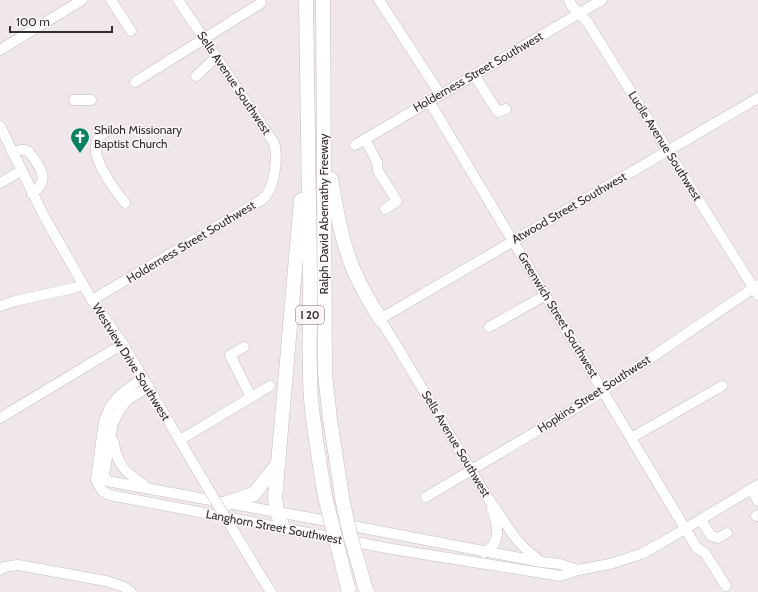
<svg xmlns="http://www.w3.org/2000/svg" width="758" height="592" font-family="Cabin,sans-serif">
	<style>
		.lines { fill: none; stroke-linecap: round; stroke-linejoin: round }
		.minor-casing { stroke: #c6bfc0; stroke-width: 11 }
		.highway-casing { stroke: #c6bfc0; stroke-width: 15 }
		.minor { stroke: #fff; stroke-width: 10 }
		.highway { stroke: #fff; stroke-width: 14 }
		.minor-bridge-casing { stroke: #c6bfc0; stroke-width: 11; stroke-linecap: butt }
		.highway-bridge-casing { stroke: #c6bfc0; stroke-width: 15; stroke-linecap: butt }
		.minor-bridge { stroke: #fff; stroke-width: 10 }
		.highway-bridge { stroke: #fff; stroke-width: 14 }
		.labels { text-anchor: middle; stroke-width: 3; stroke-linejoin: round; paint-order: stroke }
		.shield { fill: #fcf5f6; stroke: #6e6a6b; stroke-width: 1 }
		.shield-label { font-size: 11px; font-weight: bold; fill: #312e2f }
		.street-label { font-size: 12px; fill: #312e2f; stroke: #fcf5f6 }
		.poi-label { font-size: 12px; fill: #312e2f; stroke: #fcf5f6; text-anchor: start }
	</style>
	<rect width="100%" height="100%" fill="#efe7e9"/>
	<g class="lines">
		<defs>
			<g id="minor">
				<path d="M111,0l20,31"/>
				<path d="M379,0l61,94"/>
				<path d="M569,0l3,6 16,17 170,272"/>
				<path d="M0,50l82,-50"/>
				<path d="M474,75l24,37 8,-3"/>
				<path d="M196,76l20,-19"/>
				<path d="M135,82l126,-79"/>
				<path d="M74,100h17"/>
				<path d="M429,101l263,439 4,7 9,6 21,33"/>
				<path d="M0,126l44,90 48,84 31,44 80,136"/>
				<path d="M109,130c-4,2 -8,5 -10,8 -13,16 16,52 26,65"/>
				<path d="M365,139l12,23 1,9 19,30 -12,8"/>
				<path d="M355,145l247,-145"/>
				<path d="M13,153c6,-3 10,-5 16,-1 11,16 23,26 3,42"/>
				<path d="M0,183l21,-12"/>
				<path d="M92,300l168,-99c3,-2 6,-5 7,-7 8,-11 11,-39 7,-51l-96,-143"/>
				<path d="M0,306l15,-5 59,-13 9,-3"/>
				<path d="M489,327l57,-32"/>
				<path d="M244,347l-14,8 21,42"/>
				<path d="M143,378l-13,9 -11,9 -9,11 -6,14 -8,59c3,8 6,12 14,15l282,54 169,27 17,-6 32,-6 31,-10 22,-12 95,-57"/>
				<path d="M0,418l123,-74"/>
				<path d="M631,438l91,-52"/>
				<path d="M180,440l90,-54"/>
				<path d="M114,442c2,22 12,31 30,43"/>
				<path d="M107,481l120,22 84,15 230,44 19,2 18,6"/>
				<path d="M107,481l-3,-6 9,-52 8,-15 6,-8 22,-13"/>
				<path d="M751,489l7,12"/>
				<path d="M426,497l163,-97 169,-115"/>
				<path d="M756,516l2,-1"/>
				<path d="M701,520l10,16 7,2 9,-5"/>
				<path d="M484,553c18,-10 14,-27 8,-44"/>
				<path d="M541,562c-10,-8 -20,-16 -27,-26 -9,-12 -16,-25 -25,-36l-91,-152 -18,-29 378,-221"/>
				<path d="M254,565l17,27"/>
				<path d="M0,570l4,-3 14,-2 88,16 18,6 7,5"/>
			</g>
			<g id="highway">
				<path d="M306,0c1,90 3,179 4,269 1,43 -2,86 1,130 3,33 9,66 14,98"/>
				<path d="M323,0l2,374 5,45 13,84"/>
				<path d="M331,179c5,29 10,59 21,87 7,19 18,35 28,53"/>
				<path d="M227,503l27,-9 23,-29"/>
				<path d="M283,528l-6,-16 -2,-14 26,-298"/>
			</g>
		</defs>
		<use href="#minor" class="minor-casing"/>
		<use href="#highway" class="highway-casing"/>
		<use href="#minor" class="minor"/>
		<use href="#highway" class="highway"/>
		<defs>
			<path id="minor-bridge" d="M203,480l51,85"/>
			<g id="highway-bridge">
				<path d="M325,497l23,91"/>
				<path d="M343,503l8,35 15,52"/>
			</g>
		</defs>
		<use href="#minor-bridge" class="minor-bridge-casing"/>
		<use href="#highway-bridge" class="highway-bridge-casing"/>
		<use href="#minor-bridge" class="minor-bridge"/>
		<use href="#highway-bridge" class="highway-bridge"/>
	</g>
	<defs>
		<symbol id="church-pin" viewBox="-11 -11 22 30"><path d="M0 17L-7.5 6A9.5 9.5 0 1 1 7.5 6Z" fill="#0a8160" stroke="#fcf5f6"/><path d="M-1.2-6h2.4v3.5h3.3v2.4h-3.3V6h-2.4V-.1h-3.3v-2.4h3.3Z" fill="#fff"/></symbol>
	</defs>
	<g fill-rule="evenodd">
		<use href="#church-pin" x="69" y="126" width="22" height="30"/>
	</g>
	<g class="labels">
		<rect class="shield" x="296" y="306" width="28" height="18" rx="3"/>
		<g class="shield-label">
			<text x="310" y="319">I 20</text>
		</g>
		<g class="street-label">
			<text transform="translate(478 72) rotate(-30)" y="4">Holderness Street Southwest</text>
			<text transform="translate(234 83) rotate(56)" y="4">Sells Avenue Southwest</text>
			<text transform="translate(665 146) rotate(58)" y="4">Lucile Avenue Southwest</text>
			<text transform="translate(569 208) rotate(-30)" y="4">Atwood Street Southwest</text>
			<text transform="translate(324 214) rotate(-90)" y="4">Ralph David Abernathy Freeway</text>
			<text transform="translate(191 242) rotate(-31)" y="4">Holderness Street Southwest</text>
			<text transform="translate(558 315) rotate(59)" y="4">Greenwich Street Southwest</text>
			<text transform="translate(131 362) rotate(58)" y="4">Westview Drive Southwest</text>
			<text transform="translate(594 394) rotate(-33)" y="4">Hopkins Street Southwest</text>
			<text transform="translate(456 444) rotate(59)" y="4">Sells Avenue Southwest</text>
			<text transform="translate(274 527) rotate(11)" y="4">Langhorn Street Southwest</text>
		</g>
		<g class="poi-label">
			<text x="94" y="134">Shiloh Missionary<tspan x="94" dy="14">Baptist Church</tspan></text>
		</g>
	</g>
	<path d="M10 26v6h102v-6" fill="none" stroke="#312e2f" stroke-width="2"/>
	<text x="16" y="26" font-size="12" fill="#312e2f" stroke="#fcf5f6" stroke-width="3" paint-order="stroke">100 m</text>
</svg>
